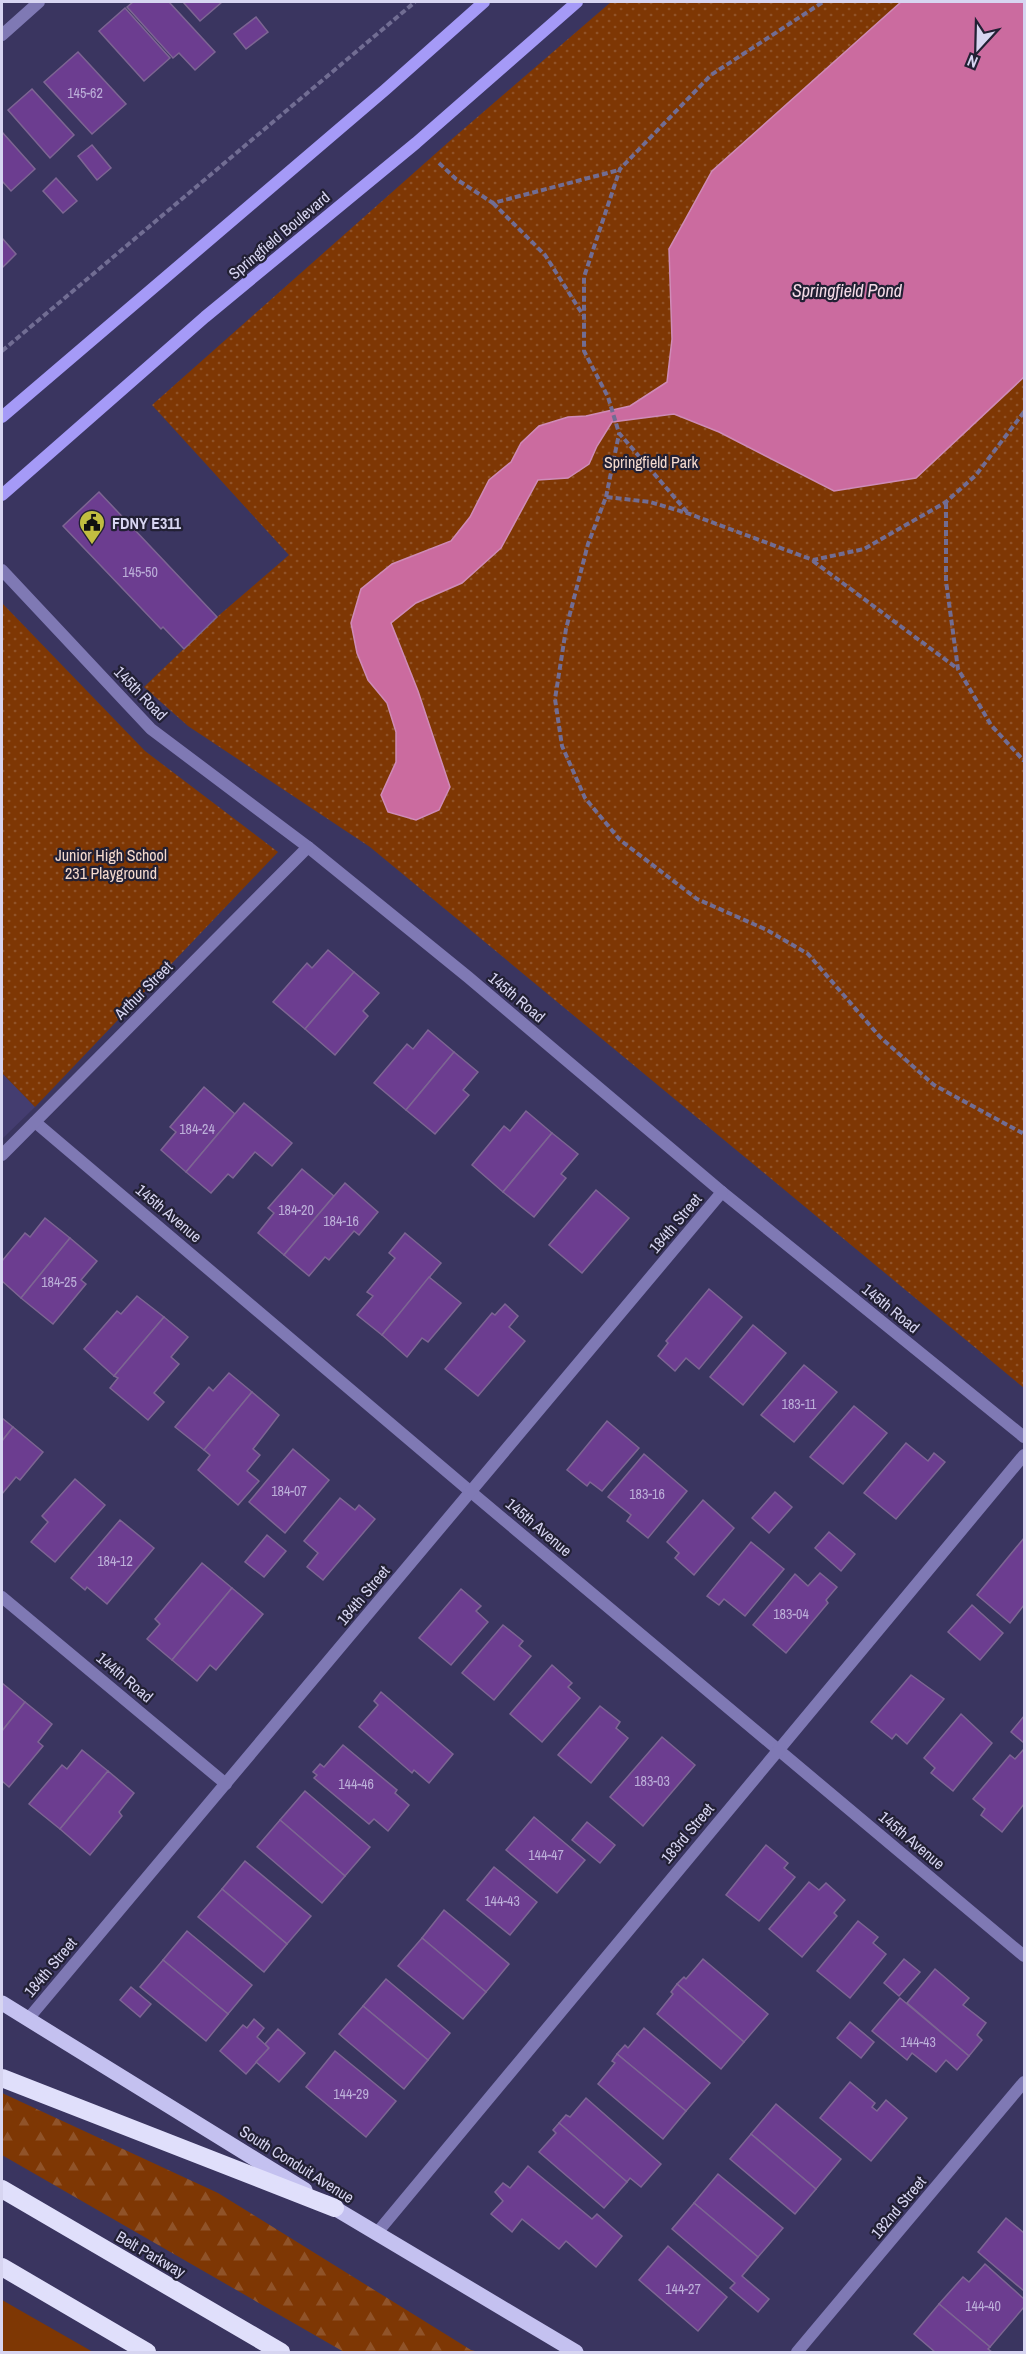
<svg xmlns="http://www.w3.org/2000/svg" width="1026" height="2354" font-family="'Archivo Narrow',sans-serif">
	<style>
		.built { fill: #443d70 }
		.grass { fill: #7e3704 }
		.forest { fill: url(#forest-firs) }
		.park { fill: url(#park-dots) }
		.water { fill: #cb6b9f; stroke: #cf8bb8; stroke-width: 1.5 }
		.building { fill: #6c3d90; stroke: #7d6593; stroke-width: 1.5 }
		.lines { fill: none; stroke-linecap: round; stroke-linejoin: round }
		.path { stroke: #716d93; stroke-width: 4; stroke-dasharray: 6 3; stroke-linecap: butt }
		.street { stroke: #7f79b4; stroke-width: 12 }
		.secondary { stroke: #a59af7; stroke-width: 12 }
		.primary { stroke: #c4c1f0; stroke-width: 15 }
		.highway { stroke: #e0dffb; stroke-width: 18 }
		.labels { text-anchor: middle; stroke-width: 4.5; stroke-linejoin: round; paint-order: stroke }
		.number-label { font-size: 14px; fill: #bcafd9 }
		.street-label { font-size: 16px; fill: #d7d5f1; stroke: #222034 }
		.park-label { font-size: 16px; fill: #f4dace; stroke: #222034 }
		.poi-label { font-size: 16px; font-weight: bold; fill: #d7d5f1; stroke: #222034; text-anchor: start }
		.water-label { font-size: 18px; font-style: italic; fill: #f5dbe7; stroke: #222034 }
	</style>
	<defs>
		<pattern id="forest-firs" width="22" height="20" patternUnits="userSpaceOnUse" patternTransform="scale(1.5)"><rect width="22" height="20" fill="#7e3704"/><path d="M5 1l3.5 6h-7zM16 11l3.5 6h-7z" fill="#905329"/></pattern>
		<pattern id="park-dots" width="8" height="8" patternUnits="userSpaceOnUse" patternTransform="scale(1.5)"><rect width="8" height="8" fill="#7e3704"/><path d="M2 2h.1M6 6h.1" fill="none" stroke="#905329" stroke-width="1.8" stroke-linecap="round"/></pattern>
	</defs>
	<rect width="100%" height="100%" fill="#3a3560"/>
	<path class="built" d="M2,1073l33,34 -33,32z"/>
	<path class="grass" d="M2,2300l91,52h-91z"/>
	<path class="forest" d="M2,2093l216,100 253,157 8,2h-135l-342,-197z"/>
	<g class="park">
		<path d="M611,2h413v1386l-654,-541 -182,-121 -44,-39 73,-70 72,-62 -137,-150 300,-266z"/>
		<path d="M2,603l143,148 133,101 -243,255 -33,-34z"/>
	</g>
	<path class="water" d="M901,2h123v375l-108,101 -82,13 -115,-59 -45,-18 -62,8 -15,24 -8,18 -21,14 -30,2 -37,68 -39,35 -46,20 -25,20 27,68 32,96 -11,23 -23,10 -28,-8 -7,-17 15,-33v-30l-9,-29 -19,-23 -11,-27 -6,-30 10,-34 31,-25 59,-23 19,-24 19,-37 22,-18 10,-19 18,-17 29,-9 18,-1 44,-10 37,-24 5,-43 -3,-90 43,-78z"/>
	<g class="building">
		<path d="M133,2h36l46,50 -20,18 -16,-17 -6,5 -46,-51z"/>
		<path d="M183,2h39l-22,19z"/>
		<path d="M125,8l45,50 -26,23 -45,-50z"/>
		<path d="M256,17l12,15 -22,17 -12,-15z"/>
		<path d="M78,52l48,52 -34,30 -48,-52z"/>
		<path d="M32,89l42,46 -24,23 -42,-48z"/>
		<path d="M2,132l33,37 -24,22 -9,-10z"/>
		<path d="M92,145l19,23 -14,12 -19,-24z"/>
		<path d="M56,178l21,23 -14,12 -20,-22z"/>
		<path d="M2,238l14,16 -14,14z"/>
		<path d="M99,492l118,125 -33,32 -21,-22 -2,2 -98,-103z"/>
		<path d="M328,950l26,22 -49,57 -32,-27 34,-39 5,5z"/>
		<path d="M354,972l25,21 -16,18 5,5 -33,39 -30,-26z"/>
		<path d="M428,1030l26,22 -48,58 -32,-27 33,-39 6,5z"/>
		<path d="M454,1052l24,20 -15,18 6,5 -34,39 -29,-24z"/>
		<path d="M204,1087l31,27 -49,58 -25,-22 15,-18 -6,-5z"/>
		<path d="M244,1103l48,40 -20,23 -17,-14 -22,26 -5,-4 -17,19 -25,-21z"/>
		<path d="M526,1111l26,22 -49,59 -31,-27 32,-39 6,5z"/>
		<path d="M552,1133l26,21 -17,20 5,4 -32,39 -31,-25z"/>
		<path d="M302,1169l32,27 -50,59 -26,-22 16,-20 -6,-5z"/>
		<path d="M345,1183l33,29 -19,23 -5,-4 -25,29 -4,-3 -16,19 -25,-21z"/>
		<path d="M596,1190l33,28 -47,55 -33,-28z"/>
		<path d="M45,1218l25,20 -49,60 -19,-17v-20l23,-28 5,4z"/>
		<path d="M405,1233l36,30 -59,72 -25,-20 16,-19 -6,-4 28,-34 -6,-5z"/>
		<path d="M70,1238l27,23 -16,19 5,4 -33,40 -32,-26z"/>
		<path d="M429,1277l32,26 -33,39 -6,-4 -15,19 -25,-22z"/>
		<path d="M709,1289l33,28 -43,52 -13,-11 -11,13 -17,-15 10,-13 -2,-2z"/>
		<path d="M137,1296l27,21 -50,59 -30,-27 33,-38 4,3z"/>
		<path d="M505,1304l13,12 -9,11 16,14 -47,55 -33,-27 47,-56 3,2z"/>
		<path d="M164,1317l24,20 -17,20 8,7 -25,29 10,9 -16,18 -38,-32 8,-10 -4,-2z"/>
		<path d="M753,1325l33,28 -43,52 -33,-28z"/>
		<path d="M804,1365l33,27 -43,50 -33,-27z"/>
		<path d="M229,1373l23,19 -48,58 -29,-23 34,-40 4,4z"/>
		<path d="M252,1392l27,23 -26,34 7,6 -13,16 12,10 -21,24 -40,-35 12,-15 -6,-5z"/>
		<path d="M854,1406l33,27 -44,51 -33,-27z"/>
		<path d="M2,1418l11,9 -11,14z"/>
		<path d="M607,1421l32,27 -37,43 -12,-9 -3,4 -20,-16z"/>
		<path d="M13,1427l30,25 -23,28 -4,-3 -14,17v-53z"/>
		<path d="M906,1443l22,18 6,-8 11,9 -49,57 -32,-26z"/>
		<path d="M293,1449l36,31 -44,53 -36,-31z"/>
		<path d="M644,1454l43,37 -39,47 -21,-17 4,-6 -23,-18z"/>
		<path d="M75,1479l30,26 -50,57 -24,-20 17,-20 -6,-6z"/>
		<path d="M775,1492l17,15 -23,26 -17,-15z"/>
		<path d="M340,1498l15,12 4,-5 16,14 -52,61 -16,-13 11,-14 -14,-12z"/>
		<path d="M703,1500l31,28 -40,47 -19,-17 4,-5 -12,-11z"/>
		<path d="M120,1520l34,28 -47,56 -20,-17 -2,3 -14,-12z"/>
		<path d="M829,1532l26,22 -14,17 -26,-23z"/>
		<path d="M267,1535l19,16 -22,26 -19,-15z"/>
		<path d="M1024,1538v67l-14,18 -33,-28z"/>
		<path d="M751,1542l33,27 -39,47 -21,-17 -5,6 -12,-9z"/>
		<path d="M202,1563l30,25 -60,72 -25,-21 13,-15 -5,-5z"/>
		<path d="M820,1573l17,14 -11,13 2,3 -42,50 -33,-28 42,-51 13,12z"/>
		<path d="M232,1588l31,26 -47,56 -6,-5 -13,16 -25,-21z"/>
		<path d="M461,1589l20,17 -5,5 12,11 -37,43 -32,-27z"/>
		<path d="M972,1605l31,28 -23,27 -32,-28z"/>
		<path d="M503,1625l20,16 -4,5 12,10 -37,44 -32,-27z"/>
		<path d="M552,1665l20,18 -4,4 12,11 -38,44 -32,-28z"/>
		<path d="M911,1675l33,24 -37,45 -11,-10 -4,5 -21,-17z"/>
		<path d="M2,1683l23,19 -23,29z"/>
		<path d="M381,1692l72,62 -24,29 -15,-13 -2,3 -53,-46 19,-22 -4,-4z"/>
		<path d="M25,1702l27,22 -14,18 5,4 -34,41 -7,-6v-50z"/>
		<path d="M600,1706l20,16 -4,6 12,10 -37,45 -33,-28z"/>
		<path d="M961,1714l31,29 -39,48 -22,-18 4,-5 -11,-10z"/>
		<path d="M1024,1716v27l-13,-11z"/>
		<path d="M662,1737l33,28 -52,61 -33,-29z"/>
		<path d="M343,1745l54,45 -2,3 14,12 -21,26 -14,-12 -5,5 -55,-46 3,-3 -4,-3 7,-8 4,3z"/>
		<path d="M1024,1749v55l-22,28 -21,-17 4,-6 -12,-10 37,-44 5,4z"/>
		<path d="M82,1750l26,21 -48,58 -31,-25 33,-39 5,4z"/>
		<path d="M108,1771l26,22 -15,19 3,4 -32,39 -30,-26z"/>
		<path d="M305,1791l65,56 -25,29 -65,-56z"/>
		<path d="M534,1817l51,43 -28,33 -51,-43z"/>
		<path d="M280,1820l65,56 -23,27 -65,-56z"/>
		<path d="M587,1822l28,23 -15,18 -28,-23z"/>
		<path d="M766,1845l22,18 -4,5 11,9 -36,44 -33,-26z"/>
		<path d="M245,1861l66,55 -24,28 -65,-55z"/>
		<path d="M494,1867l43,35 -27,33 -43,-35z"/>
		<path d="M809,1882l10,8 7,-7 19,17 -11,13 3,3 -35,41 -33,-28z"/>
		<path d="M222,1889l65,55 -23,28 -66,-55z"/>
		<path d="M444,1910l65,54 -23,28 -64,-54z"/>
		<path d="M858,1921l20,16 -5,6 13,11 -36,44 -33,-27z"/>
		<path d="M187,1931l65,54 -24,29 -65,-54z"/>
		<path d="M422,1938l64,54 -23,27 -65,-53z"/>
		<path d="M703,1959l65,55 -24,28 -67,-58 7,-7 2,2z"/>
		<path d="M904,1959l16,13 -21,24 -15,-13z"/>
		<path d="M163,1960l65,54 -22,27 -66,-54z"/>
		<path d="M935,1969l34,29 -6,7 23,18 -9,12 5,5 -13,16 -62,-53z"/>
		<path d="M386,1979l64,54 -22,27 -65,-54z"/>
		<path d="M677,1984l67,58 -23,27 -64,-55 16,-20 -2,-2z"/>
		<path d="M131,1987l20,17 -11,13 -20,-17z"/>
		<path d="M900,1998l69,58 -12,14 -11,-10 -10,12 -24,-19 -5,7 -35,-29z"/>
		<path d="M363,2006l65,54 -24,29 -65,-55z"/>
		<path d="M254,2019l10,9 -7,9 12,11 -23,26 -26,-23 23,-26 4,3z"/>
		<path d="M850,2022l24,20 -13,16 -24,-20z"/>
		<path d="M644,2028l66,55 -24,28 -69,-57 8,-9 3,3z"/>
		<path d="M278,2029l27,24 -26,29 -23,-20 13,-14 -4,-4z"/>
		<path d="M335,2051l61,50 -30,36 -60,-50z"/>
		<path d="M617,2054l69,57 -23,28 -65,-55 17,-21 -3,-2z"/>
		<path d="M850,2082l25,21 -3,4 5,4 9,-11 21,18 -36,43 -51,-43z"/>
		<path d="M586,2098l75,66 -20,23 -11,-9 -3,4 -68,-59 7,-8 4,2z"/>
		<path d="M776,2104l65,55 -25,30 -65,-55z"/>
		<path d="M559,2123l68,59 -23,26 -65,-56 17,-19 -3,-3z"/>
		<path d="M751,2134l65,55 -21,25 -65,-55z"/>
		<path d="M528,2166l64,53 5,-5 25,22 -26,31 -30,-26 -7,8 -37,-30 -10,13 -21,-18 12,-13 -8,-9 8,-9 7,5z"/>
		<path d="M718,2174l65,54 -25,29 -64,-54z"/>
		<path d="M694,2203l64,54 -16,19 27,23 -11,13 -28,-24 5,-5 -63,-54z"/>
		<path d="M1006,2218l18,15v58l-46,-39z"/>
		<path d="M668,2246l59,51 -29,34 -59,-51z"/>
		<path d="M985,2264l39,35v8l-34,40 -51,-43 24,-27 6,5z"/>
		<path d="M939,2304l51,43 -2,2 4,3h-57l-21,-18z"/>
	</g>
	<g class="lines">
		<g class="path">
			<path d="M439,163l17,16 37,24 126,-33"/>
			<path d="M493,203l52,52 38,60"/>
			<path d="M2,351l413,-349"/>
			<path d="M1024,412l-48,63 -30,27 -82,47 -51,11 -126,-47 -37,-11 -44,-5 -18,47 -22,85 -11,70 7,47 23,52 35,42 77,59 70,31 41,24 72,83 54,48 90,49"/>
			<path d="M606,497l13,-63"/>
			<path d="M946,503v78l12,88 33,56 33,36"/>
			<path d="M687,512l-68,-79 -11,-36 -24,-46v-74l36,-108 91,-94 112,-73"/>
			<path d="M813,561l145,108"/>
		</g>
		<g class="street">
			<path d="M2,35l37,-33"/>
			<path d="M2,570l149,159 157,118 160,130 254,215 302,245"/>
			<path d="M35,1122l436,370 553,464"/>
			<path d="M2,1155l306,-308"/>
			<path d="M2,1597l224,187"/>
			<path d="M28,2019l694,-827"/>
			<path d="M376,2234l648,-779"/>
			<path d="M797,2352l227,-270"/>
		</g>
		<g class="secondary">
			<path d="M2,417l383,-327 99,-88"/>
			<path d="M2,495l203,-178 211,-174 161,-141"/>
		</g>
		<g class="primary">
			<path d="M2,2003l303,187"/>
			<path d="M326,2203l250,149"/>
		</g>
		<g class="highway">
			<path d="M2,2078l333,130"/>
			<path d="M2,2189l279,163"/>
			<path d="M2,2267l145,85"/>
		</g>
	</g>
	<defs>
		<symbol id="civic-pin" viewBox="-11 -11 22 30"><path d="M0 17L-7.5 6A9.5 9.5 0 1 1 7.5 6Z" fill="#c1be40" stroke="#222034"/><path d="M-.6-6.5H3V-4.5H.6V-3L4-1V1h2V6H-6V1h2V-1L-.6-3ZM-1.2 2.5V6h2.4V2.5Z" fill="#111"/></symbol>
	</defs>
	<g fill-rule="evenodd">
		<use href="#civic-pin" x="77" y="508" width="30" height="40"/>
	</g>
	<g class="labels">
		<g class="number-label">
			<text x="85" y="98">145-62</text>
			<text x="140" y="577">145-50</text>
			<text x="197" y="1134">184-24</text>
			<text x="296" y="1215">184-20</text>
			<text x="341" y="1226">184-16</text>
			<text x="59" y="1287">184-25</text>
			<text x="799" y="1409">183-11</text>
			<text x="289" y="1496">184-07</text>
			<text x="647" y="1499">183-16</text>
			<text x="115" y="1566">184-12</text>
			<text x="791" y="1619">183-04</text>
			<text x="652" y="1786">183-03</text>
			<text x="356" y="1789">144-46</text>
			<text x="546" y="1860">144-47</text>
			<text x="502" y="1906">144-43</text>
			<text x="918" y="2047">144-43</text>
			<text x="351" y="2099">144-29</text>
			<text x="683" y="2294">144-27</text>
			<text x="983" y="2311">144-40</text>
		</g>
		<g class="street-label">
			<text transform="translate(279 235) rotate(-40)" y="6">Springfield Boulevard</text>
			<text transform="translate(141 693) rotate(46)" y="6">145th Road</text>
			<text transform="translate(143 990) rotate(-45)" y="6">Arthur Street</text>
			<text transform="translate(517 997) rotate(40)" y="6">145th Road</text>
			<text transform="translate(169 1213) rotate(40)" y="6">145th Avenue</text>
			<text transform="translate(675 1223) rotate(-50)" y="6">184th Street</text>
			<text transform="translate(891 1308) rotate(39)" y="6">145th Road</text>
			<text transform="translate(539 1527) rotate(40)" y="6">145th Avenue</text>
			<text transform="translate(363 1595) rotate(-50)" y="6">184th Street</text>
			<text transform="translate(125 1677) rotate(40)" y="6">144th Road</text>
			<text transform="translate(687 1833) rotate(-50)" y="6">183rd Street</text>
			<text transform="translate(912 1840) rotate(40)" y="6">145th Avenue</text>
			<text transform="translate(50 1967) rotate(-50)" y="6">184th Street</text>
			<text transform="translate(297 2164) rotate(32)" y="6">South Conduit Avenue</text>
			<text transform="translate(898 2207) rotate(-50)" y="6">182nd Street</text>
			<text transform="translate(151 2254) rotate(30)" y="6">Belt Parkway</text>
		</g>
		<g class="park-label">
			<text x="651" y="468">Springfield Park</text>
			<text x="111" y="861">Junior High School<tspan x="111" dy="18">231 Playground</tspan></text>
		</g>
		<g class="poi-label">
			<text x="112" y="529">FDNY E311</text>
		</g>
		<g class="water-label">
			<text x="847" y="297">Springfield Pond</text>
		</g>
	</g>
	<rect width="1026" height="2354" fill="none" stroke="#d7d5f1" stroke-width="6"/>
	<g transform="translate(978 48) rotate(202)" stroke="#222034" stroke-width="4.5" paint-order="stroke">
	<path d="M0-4.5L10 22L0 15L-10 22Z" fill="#d7d5f1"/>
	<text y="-9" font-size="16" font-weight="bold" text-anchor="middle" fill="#d7d5f1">N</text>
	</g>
</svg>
